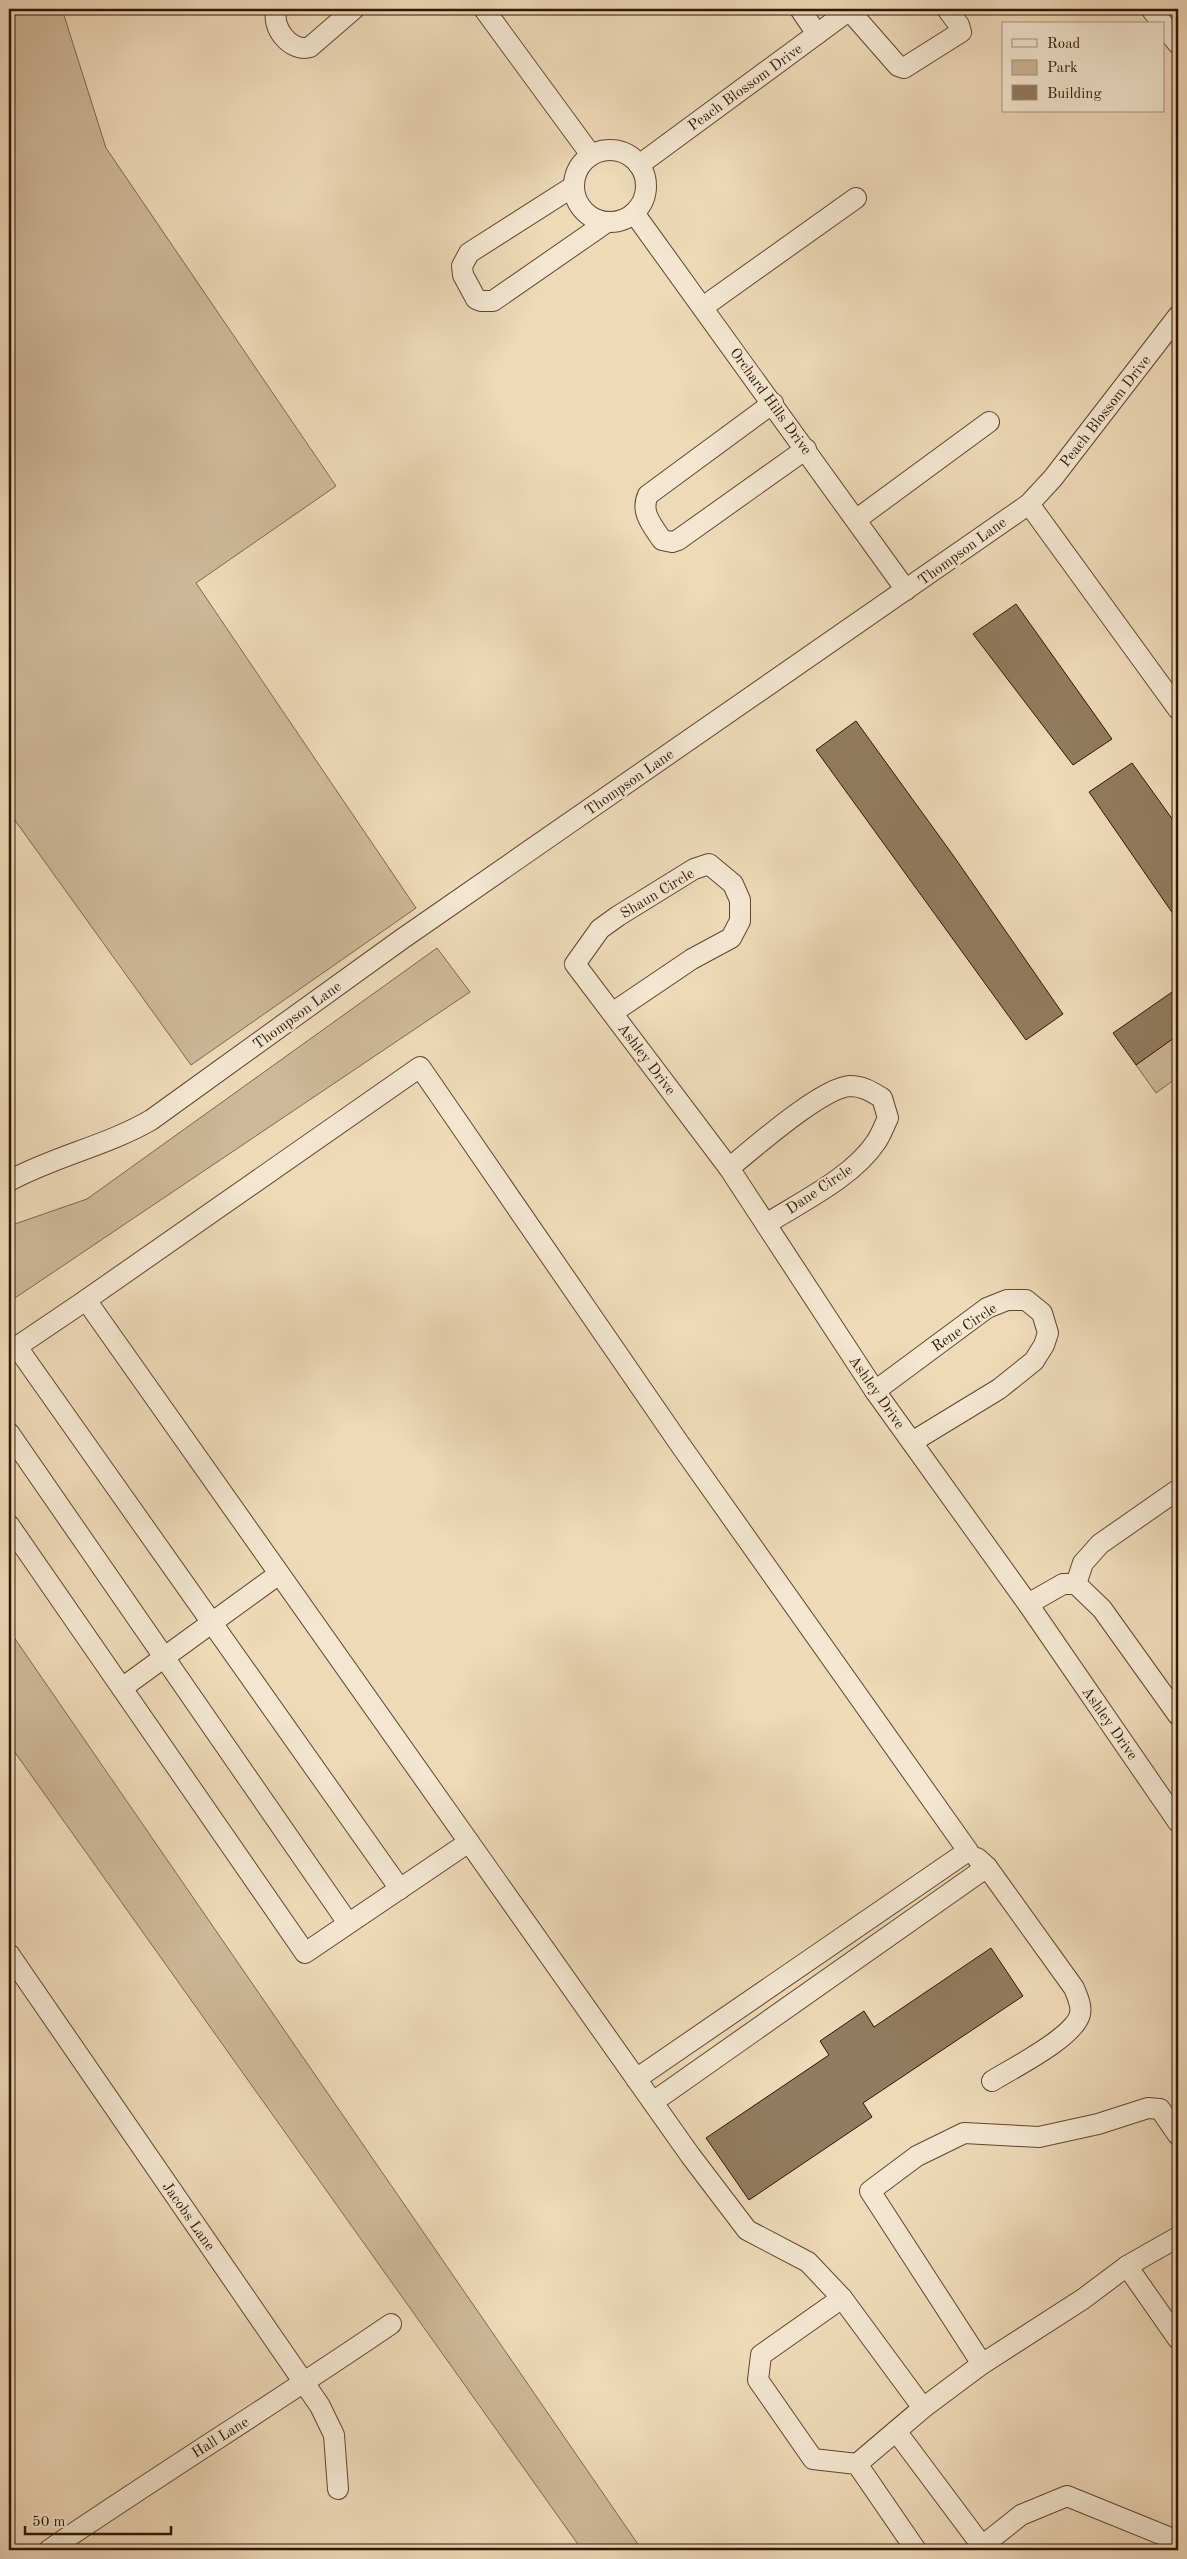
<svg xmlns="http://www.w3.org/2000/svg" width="1187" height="2559" font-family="'Old Standard TT',serif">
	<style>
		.green { fill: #ceb899; stroke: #7e674c }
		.building { fill: #927b60; stroke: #2f1600 }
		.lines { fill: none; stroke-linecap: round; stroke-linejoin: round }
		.minor-casing { stroke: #5f472e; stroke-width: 22 }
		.minor { stroke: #f4e6d1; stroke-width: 20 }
		.labels { text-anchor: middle; stroke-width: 4; stroke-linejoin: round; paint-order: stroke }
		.street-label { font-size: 15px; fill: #2f1600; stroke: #f4e6d1 }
	</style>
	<rect width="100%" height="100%" fill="#eed9b8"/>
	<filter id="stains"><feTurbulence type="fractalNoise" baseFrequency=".004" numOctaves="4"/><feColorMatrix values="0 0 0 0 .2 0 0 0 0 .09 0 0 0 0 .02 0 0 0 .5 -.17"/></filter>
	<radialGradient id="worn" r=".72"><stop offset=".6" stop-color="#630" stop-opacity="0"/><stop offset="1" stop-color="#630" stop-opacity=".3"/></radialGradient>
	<g class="green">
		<path d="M9,9h53l44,139 230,338 -140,97 220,325 -225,157 -182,-253z"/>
		<path d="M437,948l33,44 -461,310v-76l78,-27z"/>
		<path d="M1178,1035v42l-22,16 -20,-28z"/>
		<path d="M9,1630l633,920h-60l-573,-806z"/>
	</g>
	<g class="building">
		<path d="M1016,604l96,135 -39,26 -100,-131z"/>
		<path d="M856,721l99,137 108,156 -37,26 -210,-290z"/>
		<path d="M1132,763l46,64v94l-89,-129z"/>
		<path d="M1178,988v47l-42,30 -23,-32z"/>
		<path d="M991,1948l32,48 -160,107 9,14 -123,83 -43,-62 123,-83 -9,-14 44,-30 10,16z"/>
	</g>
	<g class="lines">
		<defs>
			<g id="minor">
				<path d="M277,9c-7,18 14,44 33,38l44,-38"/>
				<path d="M484,9l107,146"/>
				<path d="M800,9l17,25"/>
				<path d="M1151,9l12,15"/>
				<path d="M849,10l49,56 6,2 57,-36 -2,-7 -12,-16"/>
				<path d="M1163,25l15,19"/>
				<circle cx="610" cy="186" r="36"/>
				<path d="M639,165l212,-156"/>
				<path d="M574,186l-105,67 -7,13 1,9 13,24 5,2h12l114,-79"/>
				<path d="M634,213l272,377"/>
				<path d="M703,307l153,-109"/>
				<path d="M773,403l-125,92c-8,17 4,30 14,45l10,2 6,-2 128,-91"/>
				<path d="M1029,504l24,-26 125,-162"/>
				<path d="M857,519l132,-97"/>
				<path d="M612,1013l80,-54 39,-21 9,-17v-21l-7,-16 -24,-20 -15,5 -76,47 -18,13 -25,35 154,204 146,223 153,213 150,218"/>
				<path d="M729,1168c25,-20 92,-80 121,-82 13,0 22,6 32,12l6,20c-4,8 -7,17 -12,24 -23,35 -75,60 -110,82"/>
				<path d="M9,1181c46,-25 97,-35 142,-61l251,-181 627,-435 149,205"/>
				<path d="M17,1347l383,542"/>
				<path d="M9,1352l77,-52"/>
				<path d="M875,1391l112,-83 20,-8h19l16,13 6,20 -4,12 -10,16 -35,28 -87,53"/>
				<path d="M9,1433l339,490"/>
				<path d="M9,1525l296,428 164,-111"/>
				<path d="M1076,1584l7,-21 17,-19 76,-53"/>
				<path d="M1028,1604l35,-20h13l26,25 76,106"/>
				<path d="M122,1688l157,-114"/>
				<path d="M977,1858l10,9 87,121c3,8 8,17 6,26 -5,23 -67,54 -88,67"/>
				<path d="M9,1954l311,452 14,29 4,54"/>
				<path d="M636,2079l332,-228 -289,-408 -259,-376 -334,233 604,855 57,75 61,32 34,36 -81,57 -3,25 55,79 44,5 59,86"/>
				<path d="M653,2102l334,-235"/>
				<path d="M1127,2266l51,-29"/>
				<path d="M842,2298l81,110"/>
				<path d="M982,2364l-112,-173 47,-35 47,-23 75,4 59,-13 50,-16 12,1 18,26"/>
				<path d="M896,2431l86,115 39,-31 46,-19 111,45"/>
				<path d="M857,2464l66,-56 59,-44 101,-65 44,-33 51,73"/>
				<path d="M49,2550c113,-77 229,-149 342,-226"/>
			</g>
		</defs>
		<use href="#minor" class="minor-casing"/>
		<use href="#minor" class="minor"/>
	</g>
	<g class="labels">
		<g class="street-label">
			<text transform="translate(745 87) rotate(-36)" y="5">Peach Blossom Drive</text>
			<text transform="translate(771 401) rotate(54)" y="5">Orchard Hills Drive</text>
			<text transform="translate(1105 411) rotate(-52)" y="5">Peach Blossom Drive</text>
			<text transform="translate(962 551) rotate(-36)" y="5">Thompson Lane</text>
			<text transform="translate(629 782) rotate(-35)" y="5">Thompson Lane</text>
			<text transform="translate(657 893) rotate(-31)" y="5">Shaun Circle</text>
			<text transform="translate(297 1015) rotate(-36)" y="5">Thompson Lane</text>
			<text transform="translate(647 1059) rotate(53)" y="5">Ashley Drive</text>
			<text transform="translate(819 1189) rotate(-34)" y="5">Dane Circle</text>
			<text transform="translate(964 1327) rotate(-34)" y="5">Rene Circle</text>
			<text transform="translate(877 1392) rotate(55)" y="5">Ashley Drive</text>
			<text transform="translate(1110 1723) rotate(55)" y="5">Ashley Drive</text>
			<text transform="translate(189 2216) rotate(55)" y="5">Jacobs Lane</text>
			<text transform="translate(220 2437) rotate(-32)" y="5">Hall Lane</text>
		</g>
	</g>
	<rect width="1187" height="2559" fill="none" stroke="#eed9b8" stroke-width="30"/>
	<rect x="10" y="10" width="1167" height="2539" fill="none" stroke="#2f1600" stroke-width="2.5"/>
	<rect x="15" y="15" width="1157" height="2529" fill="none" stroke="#2f1600"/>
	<rect x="1002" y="22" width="162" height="90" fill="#f4e6d1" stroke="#a5937d"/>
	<rect x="1012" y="39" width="25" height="8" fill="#f4e6d1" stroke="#a5937d"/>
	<text x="1047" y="48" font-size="15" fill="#2f1600">Road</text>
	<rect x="1012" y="60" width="25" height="15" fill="#ceb899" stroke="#a5937d"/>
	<text x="1047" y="72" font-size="15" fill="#2f1600">Park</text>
	<rect x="1012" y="85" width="25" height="15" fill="#927b60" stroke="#a5937d"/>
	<text x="1047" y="98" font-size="15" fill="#2f1600">Building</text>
	<path d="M25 2526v8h146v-8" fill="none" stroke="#2f1600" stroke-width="2.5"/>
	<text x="32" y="2526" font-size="15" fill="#2f1600" stroke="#f4e6d1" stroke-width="4" paint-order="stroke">50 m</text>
	<rect width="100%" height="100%" filter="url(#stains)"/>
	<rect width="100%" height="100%" fill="url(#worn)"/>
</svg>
